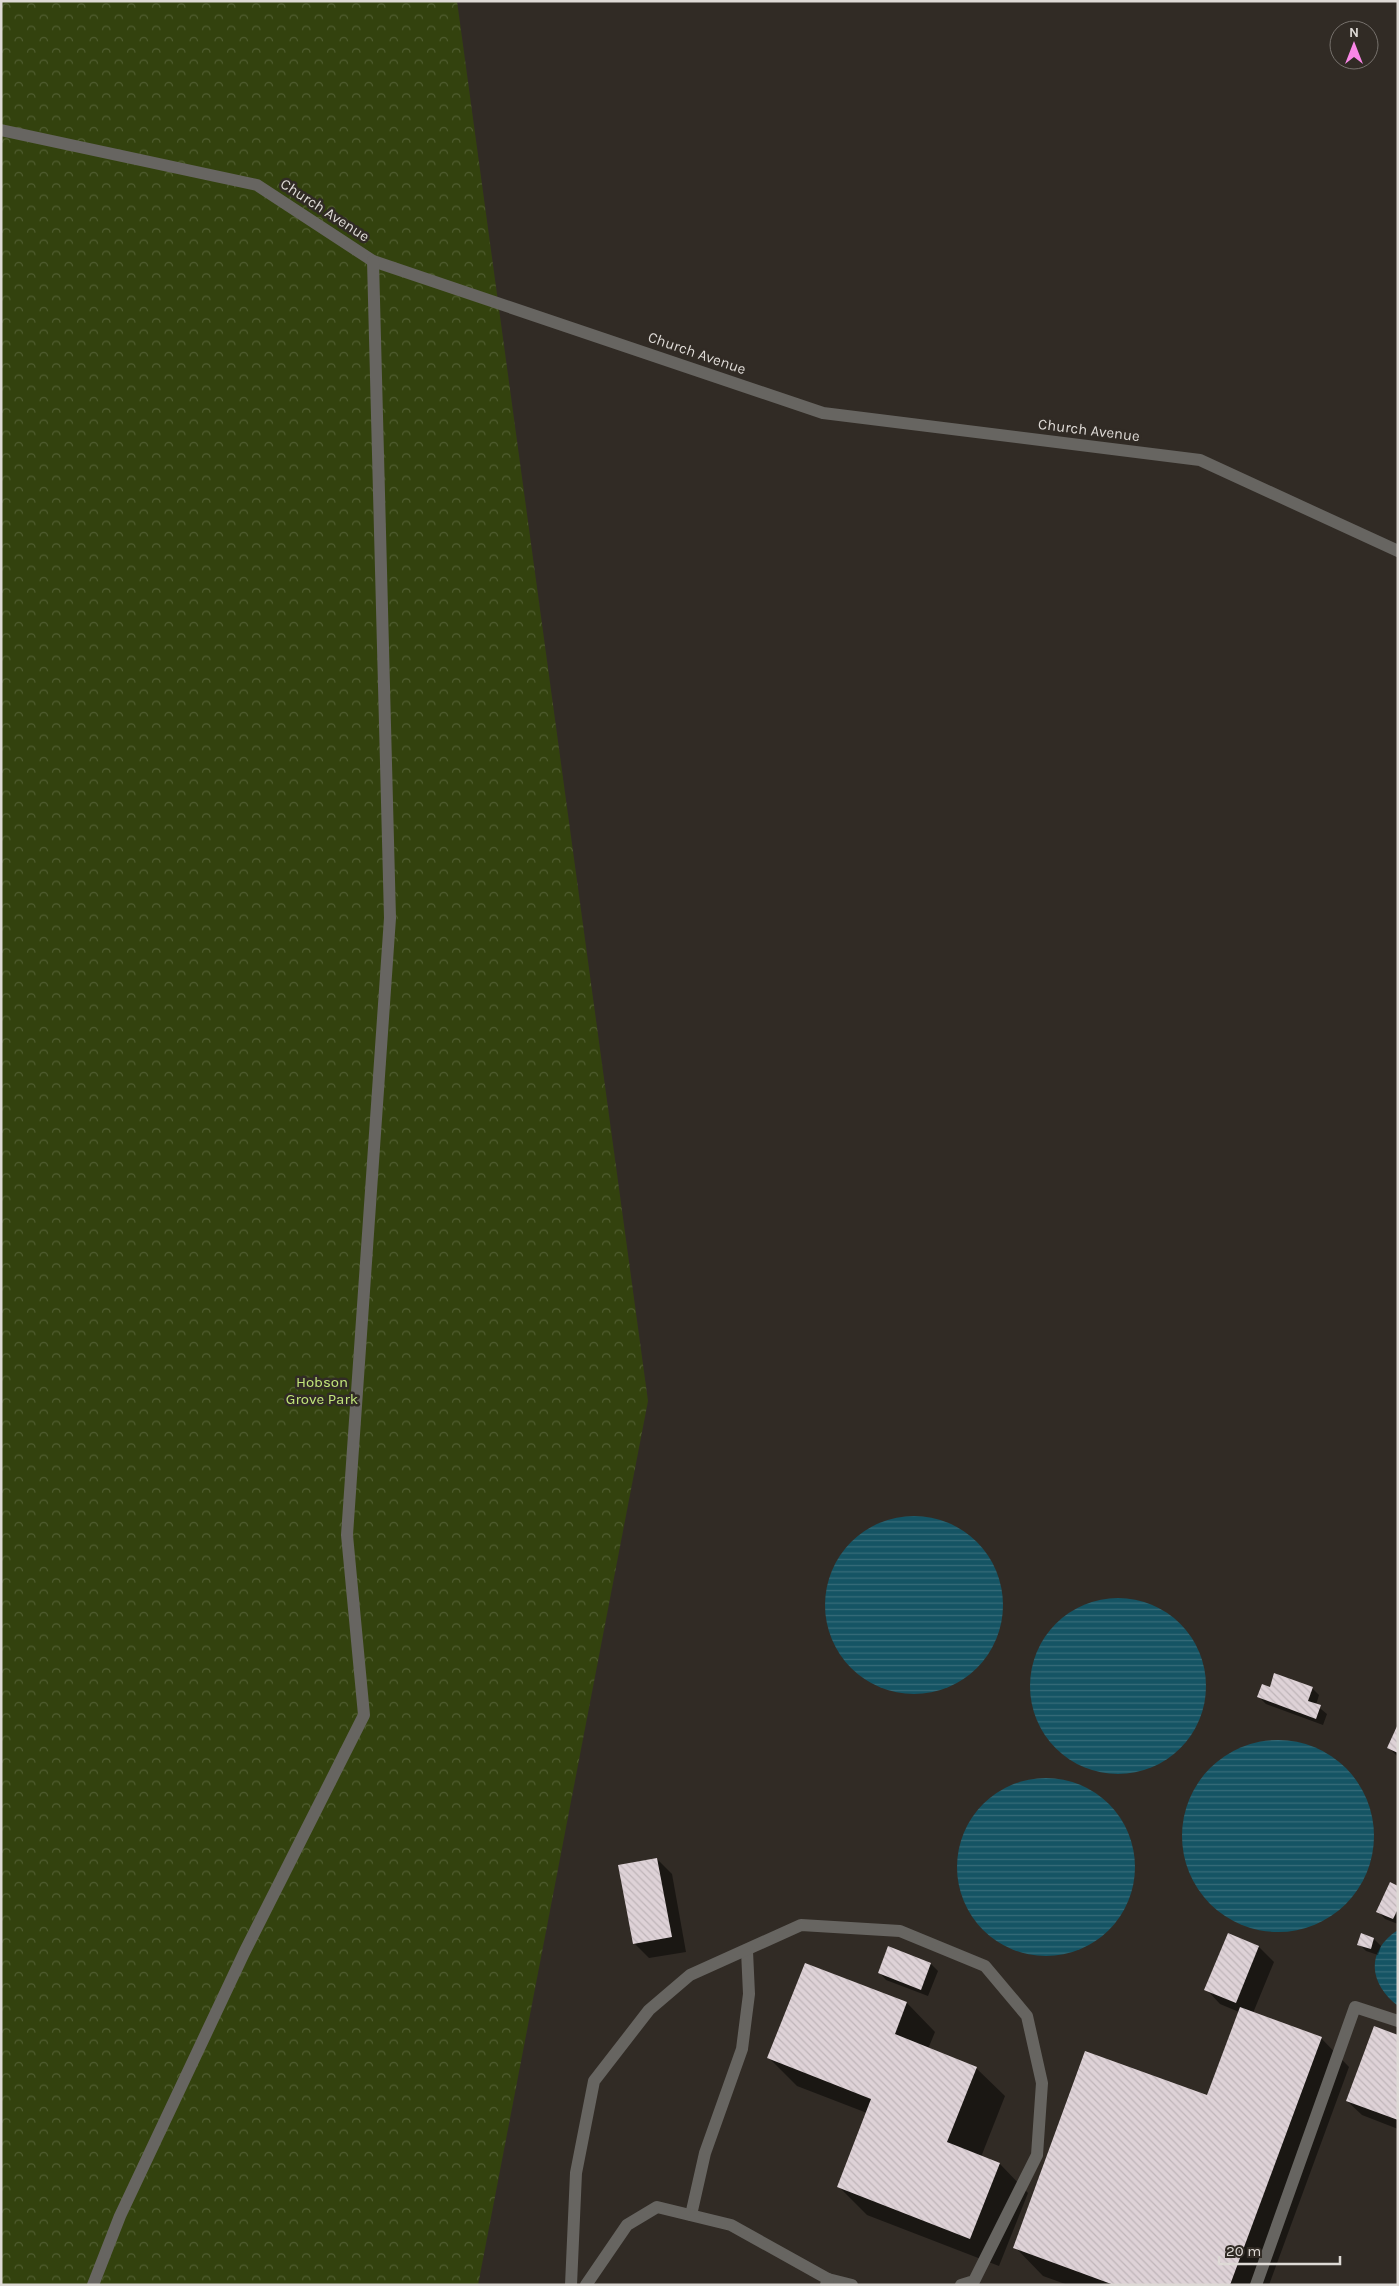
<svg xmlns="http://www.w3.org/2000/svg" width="1399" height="2286" font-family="Karla,sans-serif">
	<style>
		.forest { fill: url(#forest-crowns) }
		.water { fill: url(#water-rules) }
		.shadow { fill: #0007 }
		.building { fill: url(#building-back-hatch) }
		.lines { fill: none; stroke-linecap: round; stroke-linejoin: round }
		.service { stroke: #676561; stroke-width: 12 }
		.minor { stroke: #676561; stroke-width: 12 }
		.labels { text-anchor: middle; stroke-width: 5; stroke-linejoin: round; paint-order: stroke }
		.street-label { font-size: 15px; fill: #dedad6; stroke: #312b25 }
		.park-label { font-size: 15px; fill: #c3e77b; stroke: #312b25 }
	</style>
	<defs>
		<pattern id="forest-crowns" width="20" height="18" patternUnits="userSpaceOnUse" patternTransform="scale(1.25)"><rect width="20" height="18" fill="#33420e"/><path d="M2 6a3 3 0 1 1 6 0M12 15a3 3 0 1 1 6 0" fill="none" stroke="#505d30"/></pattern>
		<pattern id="water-rules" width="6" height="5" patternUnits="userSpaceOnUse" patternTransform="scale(1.25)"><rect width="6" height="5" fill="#155464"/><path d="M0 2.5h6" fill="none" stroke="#376c79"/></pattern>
		<pattern id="building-back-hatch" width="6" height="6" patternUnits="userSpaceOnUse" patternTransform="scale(1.25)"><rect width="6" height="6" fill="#ded2d7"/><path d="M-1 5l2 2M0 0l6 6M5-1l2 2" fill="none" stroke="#bfb5b9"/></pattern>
	</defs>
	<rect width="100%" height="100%" fill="#312b25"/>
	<path class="forest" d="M1,1h456l191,1400 -170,884h-477z"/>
	<g class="water">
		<circle cx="914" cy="1605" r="89"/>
		<circle cx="1118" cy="1686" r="88"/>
		<circle cx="1278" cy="1836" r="96"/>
		<circle cx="1046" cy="1867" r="89"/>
		<path d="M1398,1930v76c-29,-22 -33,-55 0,-76z"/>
	</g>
	<g class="shadow">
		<path d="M1312,1688l7,7 -3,10 11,9 -4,11 -57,-21 -7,-7 11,-8z"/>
		<path d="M1398,1727v30l-9,-9z"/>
		<path d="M657,1859l15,15 14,78 -37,6 -15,-15z"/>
		<path d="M1398,1887v37l-13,-5 -7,-8z"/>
		<path d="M1228,1935l31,12 15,15 -21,51 68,25 28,29 -80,218h-201l-25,-9 -28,-29 192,-150 32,-85 -19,-8 -14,-15z"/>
		<path d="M1362,1935l12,4 7,7 -3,9 -12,-4 -7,-7z"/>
		<path d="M889,1948l42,16 7,7 -10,25 -42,-16 -7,-8z"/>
		<path d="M806,1964l101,39 28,29 -7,17 48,19 29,28 -24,61 19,7 28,29 -29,73 -132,-51 -29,-29 29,-73 -70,-27 -28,-28z"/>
		<path d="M1398,2036v93l-36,-14 -15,-14z"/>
	</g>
	<g class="building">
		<path d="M1274,1673l39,14 -5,14 13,4 -5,14 -59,-22 5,-13 8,3z"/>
		<path d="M1398,1724v29l-11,-5z"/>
		<path d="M657,1858l15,79 -39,7 -15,-79z"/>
		<path d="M1390,1882l8,4v23l-5,10 -17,-7z"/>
		<path d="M1228,1933l31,13 -23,57 -32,-13z"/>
		<path d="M1361,1933l13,5 -3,11 -14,-4z"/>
		<path d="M888,1946l43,17 -10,27 -43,-17z"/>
		<path d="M805,1963l102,39 -12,32 82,33 -30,75 53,21 -30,76 -133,-52 34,-88 -104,-41z"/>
		<path d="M1240,2007l82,30 -92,248h-116l-101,-37 72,-197 122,44z"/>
		<path d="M1374,2026l24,9v85l-52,-19z"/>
	</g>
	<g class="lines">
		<g class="service">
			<path d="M691,2215l14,-62 37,-104 7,-55 -2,-43"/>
			<path d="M828,2279l24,6"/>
			<path d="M571,2285l5,-112 18,-92 55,-71 41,-35 111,-50 99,6 85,35 42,50 15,67 -5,72 -63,126 -13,4"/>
			<path d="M586,2285l41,-60 30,-18 74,18 97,54 -2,6"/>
			<path d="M1256,2285l99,-278 43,14"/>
		</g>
		<g class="minor">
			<path d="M1,130l256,55 116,76 450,152 377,47 198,91"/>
			<path d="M93,2285l27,-69 124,-263 120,-238 -17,-180 43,-617 -17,-657"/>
		</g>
	</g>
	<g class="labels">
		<g class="street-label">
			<text transform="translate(325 210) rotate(33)" y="5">Church Avenue</text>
			<text transform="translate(697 353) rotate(19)" y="5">Church Avenue</text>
			<text transform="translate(1089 430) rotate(7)" y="5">Church Avenue</text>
		</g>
		<g class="park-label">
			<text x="322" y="1387">Hobson<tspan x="322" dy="17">Grove Park</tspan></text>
		</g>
	</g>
	<rect width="1399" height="2286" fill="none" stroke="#dedad6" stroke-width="5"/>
	<g transform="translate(1354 45)"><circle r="24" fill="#312b25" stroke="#76716c"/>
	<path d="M0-4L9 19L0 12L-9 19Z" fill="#fa87e7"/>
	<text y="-8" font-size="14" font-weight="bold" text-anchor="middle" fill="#dedad6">N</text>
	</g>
	<path d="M1219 2256v8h121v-8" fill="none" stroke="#dedad6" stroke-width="2.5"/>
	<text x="1226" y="2256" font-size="15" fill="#dedad6" stroke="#312b25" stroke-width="4" paint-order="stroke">20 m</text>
</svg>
